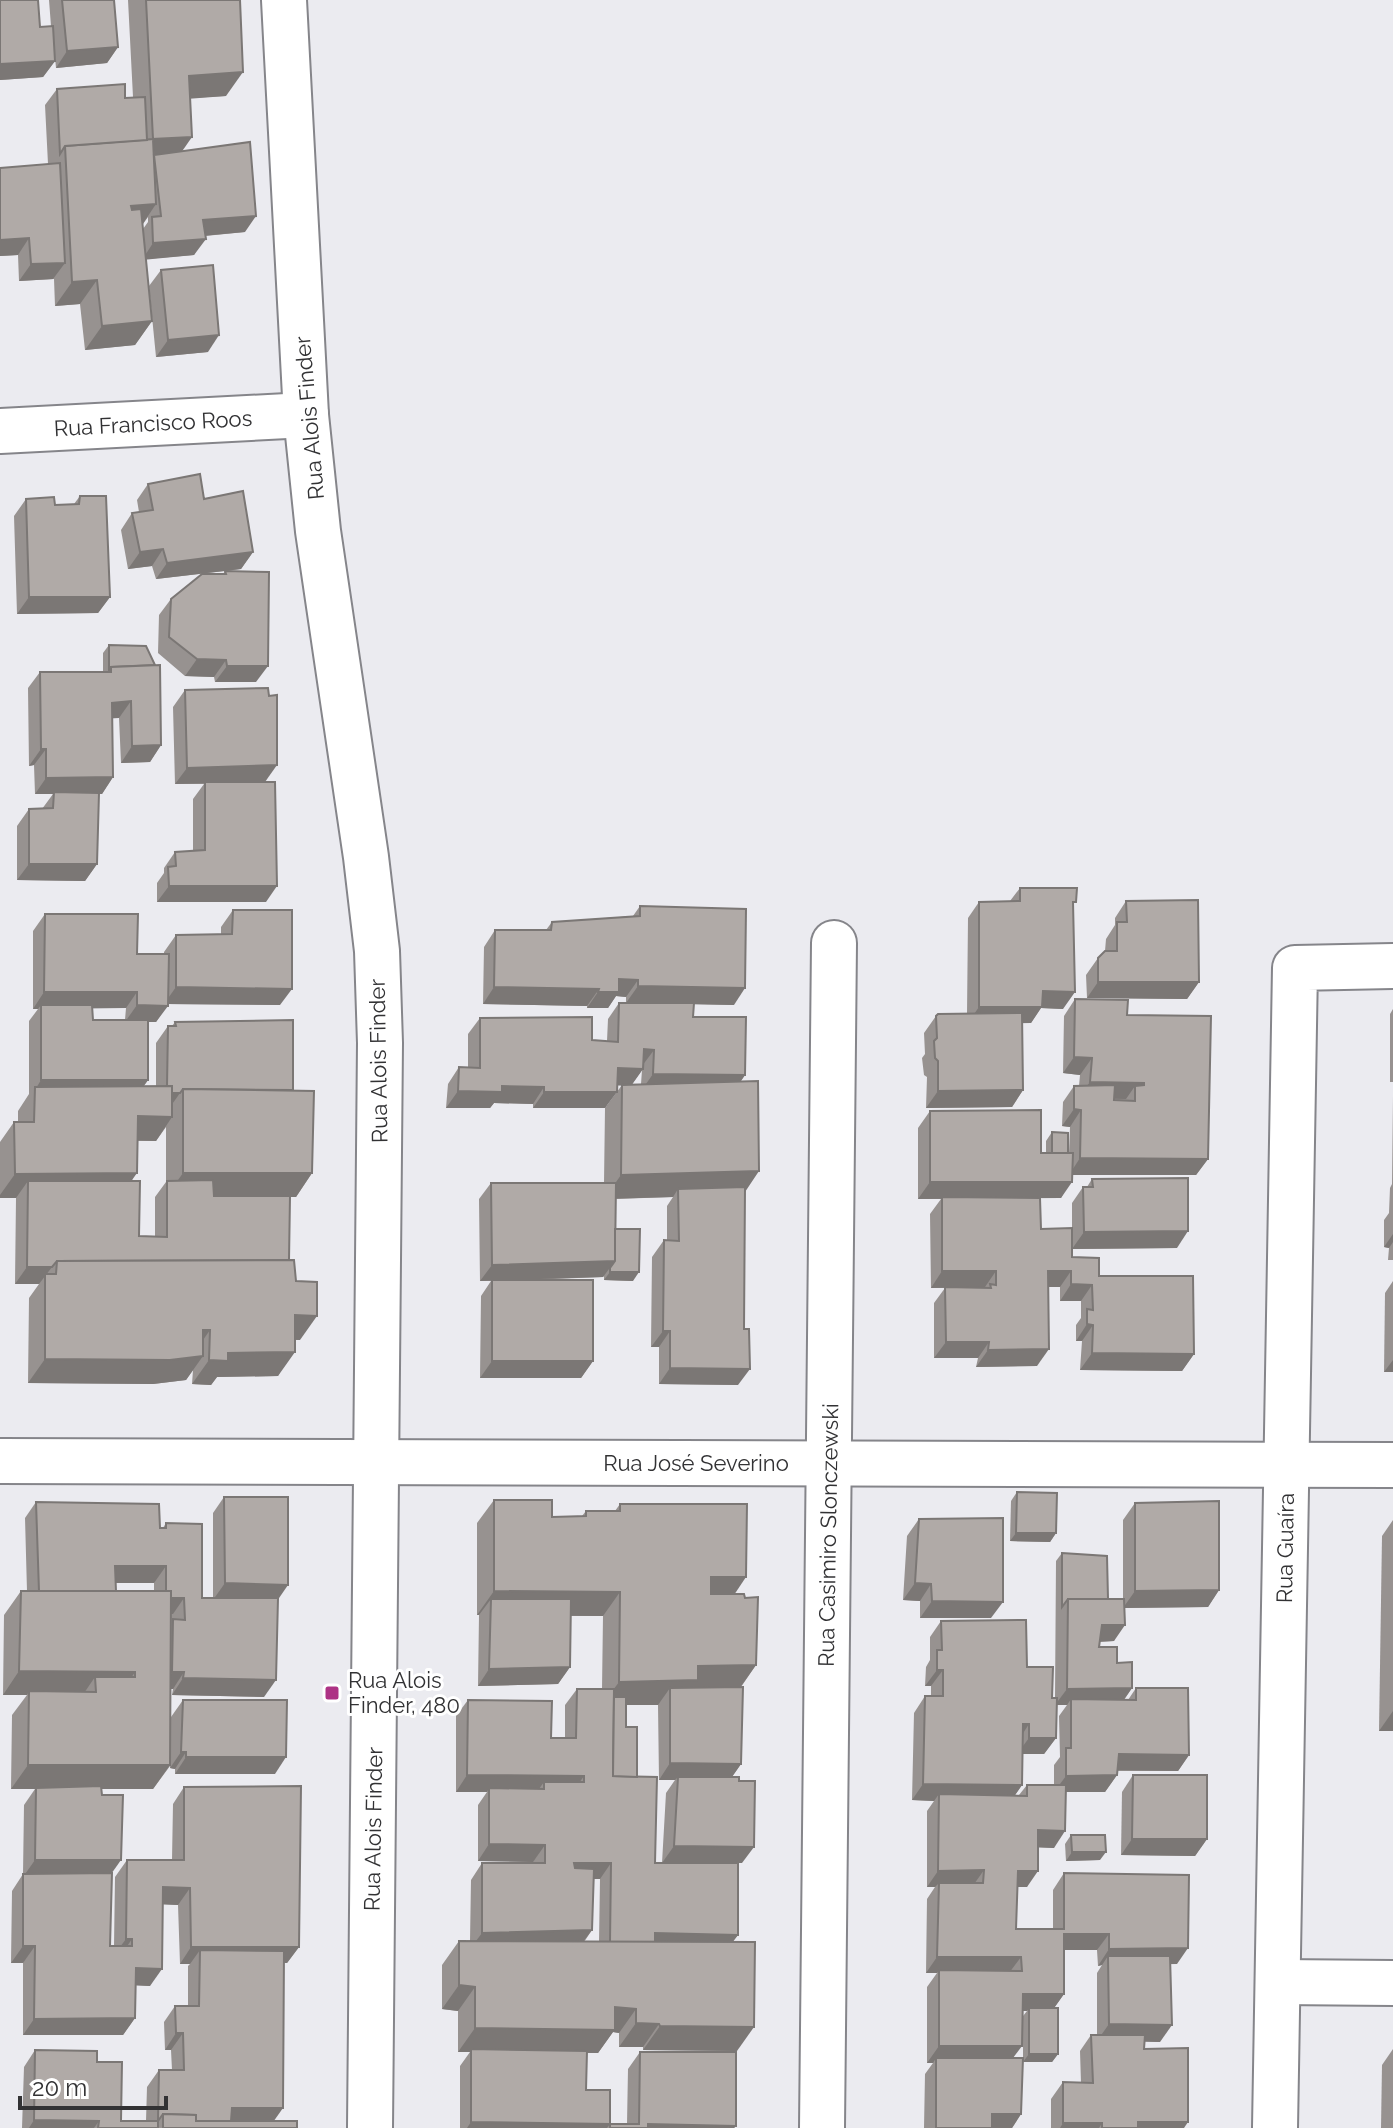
<svg xmlns="http://www.w3.org/2000/svg" width="1393" height="2128" font-family="Raleway,sans-serif">
	<style>
		.lines { fill: none; stroke-linecap: round; stroke-linejoin: round }
		.minor-casing { stroke: #85858a; stroke-width: 48 }
		.minor { stroke: #fff; stroke-width: 44 }
		.wall { fill: #979290; fill-rule: evenodd }
		.shaded-wall { fill: #7b7775 }
		.building { fill: #b0aaa7; stroke: #7b7775; stroke-width: 2 }
		.poi-dot { fill: #ad3285; stroke: #fff; stroke-width: 3 }
		.labels { text-anchor: middle; stroke-width: 6; stroke-linejoin: round; paint-order: stroke }
		.street-label { font-size: 22px; fill: #323234; stroke: #fff }
		.poi-label { font-size: 22px; fill: #323234; stroke: #fff; text-anchor: start }
	</style>
	<rect width="100%" height="100%" fill="#ebebf0"/>
	<g class="lines">
		<defs>
			<g id="minor">
				<path d="M284,0l22,415 12,116 48,326 11,94 3,92 -10,1085"/>
				<path d="M0,431l306,-16"/>
				<path d="M0,1461l1393,4"/>
				<path d="M1278,1982l115,1"/>
				<path d="M822,2128l12,-1185"/>
				<path d="M1275,2128l20,-1160 98,-2"/>
			</g>
		</defs>
		<use href="#minor" class="minor-casing"/>
		<use href="#minor" class="minor"/>
	</g>
	<g class="wall">
		<path d="M0,0l40,27 11,-1 -2,-26h65l4,47 -11,16 -51,5 -1,-11v4l-12,16 -43,3z"/>
		<path d="M128,0h112l-14,96 -36,2 -8,53 63,81 -40,4 -11,19 -48,4 6,62 -17,24 -50,5 -5,-46 -25,2 -1,-27 -35,2 -1,-26 -18,1v-88l48,-4 -3,-59 12,-16 68,9 8,-1zM148,217v5l-5,7v-5z"/>
		<path d="M161,270l47,82 -52,5 -7,-71z"/>
		<path d="M148,484l56,15 49,53 -12,17 -15,2 30,111h-41l-1,-5 -29,-1 -27,-23 1,-38 12,-16 52,-25 2,-3 -69,8 -4,-13 -24,3 -7,-39 11,-17 7,-1 -2,-12z"/>
		<path d="M80,496l30,101 -12,16 -81,1 -3,-98 12,-17 29,6 19,-1z"/>
		<path d="M109,645l52,100 -11,17 -29,1 -2,-45h-7l1,59 -11,17h-3l-2,70 -12,17 -68,-1v-54l12,-17h13l11,-15h-18l-1,-29 -5,1 -1,-78 12,-16h63v-19z"/>
		<path d="M185,690l84,6 -4,86h-23l24,120h-109v-19l7,-10v-5l11,-16 18,-1v-52l11,-15h-29l-2,-77z"/>
		<path d="M1020,888l53,19 -10,102 -22,-1 -10,15h-9l1,67 -11,17 -86,1 1,-31 -3,-2 -2,-17 3,-4 -1,-21 12,-17 31,-2 1,-96 11,-16 31,-1z"/>
		<path d="M1126,901l73,81 -12,17 -100,-1 -1,-23 12,-17 7,-7 1,-12 9,-14v-7z"/>
		<path d="M640,906l94,99 -40,-1 -1,13 52,58 -4,6 4,111 -7,193 -79,-1v-37h-8l1,-90 12,-17 3,1v-35l6,-9 -58,2v30l18,52 -29,-1v-4l-1,1 -75,3 65,81 -12,17h-101l1,-82 10,-15h-11l-1,-82 12,-16h113l1,-75h-72v-4l-39,-1 -4,5h-44l2,-24 11,-17h9v-33l12,-16 112,22 15,1 1,-22 11,-16h7v-6l-10,-1 -8,12h-21v-2l-104,-2 1,-57 11,-17h51l6,-8 81,-6zM642,1070l-1,14h-9zM617,1085h5l-17,23z"/>
		<path d="M233,910l47,95 -112,-1 -12,18h-8v58l-4,6h12v-43l12,-17h4l3,-4 118,68 19,83 -16,24h-6l-1,63 11,80h-5l-17,36 -61,1 -6,8 -19,-1 1,-14 -7,10 -33,4 -125,-1 1,-85 10,-14h-24l1,-86h-16v-56l14,-20h4v-11l11,-17v-73l9,-12h-5v-78l12,-17 92,40h27v-2l12,-17 45,-1v-7zM93,1008h33l-1,12h-32zM166,1127v55l-11,15v40l-16,-1 -7,-55 5,-40h19z"/>
		<path d="M1075,999l52,16 81,144 -12,16h-123l-12,23h-21l1,31 31,28 27,19 95,78 -12,17 -102,-1 2,-29h-6v-16l5,-7v-17h-21v-14h-12l-11,79 -61,1 2,-9h-44v-55l11,-15h-14l-1,-74 11,-15h-23v-71l12,-17 111,42h5v-12l6,-9 16,21h1l1,-26 -8,-1 1,-24 11,-16h5l1,-11 -17,-2 1,-57z"/>
		<path d="M1393,1009v73h-3v-68z"/>
		<path d="M1393,1096v164h-5l1,-12 -5,-1v-27l5,-7 1,-25 2,-4z"/>
		<path d="M1092,1179l85,69 -105,1v-46l11,-16h4z"/>
		<path d="M1393,1281v91h-9l1,-79z"/>
		<path d="M1017,1492l39,41 -6,9 -40,-1 1,-40z"/>
		<path d="M224,1497l54,103 -14,97 -92,-2 1,-6h-3v66l1,-38 12,-17 92,74h-100v-5l-5,-1v-2l-17,23h-52l10,84 -1,73h4l1,-69 12,-17h45l1,-56 11,-17 115,160 -12,16h-4l-9,158 23,7h-275l2,-61 11,-17 62,12 24,59h25l1,-34 12,-17h13l-1,-20h-6l-1,-28 11,-16h13v-40l2,-2h-10l-2,-59 -15,-1 -13,82 -14,-1 -1,33 -12,17h-100v-72h-12l1,-72 11,-17 1,-69 11,-16h-24l1,-74 15,-20h-24l1,-80 17,-24h6l-2,-73 11,-16 124,26h3l3,-5 36,75h11v-85zM115,1583h39v8h-38z"/>
		<path d="M494,1500l58,17 30,-1 4,-5h29l5,-7 115,90 21,71 -15,22v77l-9,13 10,86h-4v72l-6,7 5,109 -94,-1v-3h-24v-14l-6,-1 -15,21h-11l-1,37 24,34h17l1,-55 12,-17 96,74 -2,2h-274v-62l10,-14h-12v-41l-16,-2v-44l17,-24h11l1,-61 11,-17h51v-1l-55,-1v-56l9,-13h-31v-76l12,-16 83,38h14v-33l12,-16h25l1,-73h-33v51l-12,17 -80,2 1,-71h-2v-92zM626,1705h32l1,75h16l-9,13 -4,70h-7l-29,-136zM594,1879h6l-1,63h-15l8,-12z"/>
		<path d="M1135,1503l84,87 -11,17 -83,1 -11,33 -14,1 -1,5 18,16 15,25 -8,12h4l8,-12 53,67 -11,16h-61v4l-12,17h-39l-12,56 -16,-1 -11,40h-10l-1,42h37v-39l11,-17 113,91h-7l-10,78 -16,-1v8l40,79h-133v-29l12,-17 18,1 -1,-32 11,-16h6v-62l5,-8 -4,1 -1,-16h-33v44l-10,14 4,46 -6,8h-29v-46l4,-5h-5l-9,47 8,56 -9,14h-88l1,-54 8,-11h-6v-76l10,-14h-11l1,-74 8,-12h-8v-76l7,-10 -22,-1 2,-87 11,-17h6v-10h-6l1,-19 4,-7v-23l11,-16 86,46 25,31h3l1,-137 6,-8 46,46h15v-79zM1057,1705h10l-8,11 1,41 -6,8v20h-27l-8,10h-4l7,-10 1,-31h21l12,-16z"/>
		<path d="M919,1519l72,99h-71v-17l-17,-1 4,-64z"/>
		<path d="M1393,1520v211h-14l3,-195z"/>
		<path d="M1133,1775l74,64 -12,17 -74,-1 1,-63z"/>
		<path d="M1071,1835l29,25 -34,1 -1,-17z"/>
		<path d="M1393,2049v79h-12l1,-63z"/>
	</g>
	<g class="shaded-wall">
		<path d="M118,47l-11,16 -51,5 11,-17z"/>
		<path d="M55,61l-12,16 -43,3v-16z"/>
		<path d="M243,72l-17,24 -53,4 16,-24z"/>
		<path d="M192,137l-16,23 -21,2 -2,-23z"/>
		<path d="M156,204l-16,24 -26,2 17,-24z"/>
		<path d="M256,216l-11,16 -54,5 12,-17z"/>
		<path d="M29,238l-11,17 -18,1v-16z"/>
		<path d="M206,239l-12,16 -52,5 11,-17z"/>
		<path d="M65,263l-12,16 -34,2 12,-17z"/>
		<path d="M97,280l-17,24 -25,2 17,-24z"/>
		<path d="M152,321l-17,24 -50,5 17,-24z"/>
		<path d="M219,335l-11,17 -52,5 12,-17z"/>
		<path d="M163,549l-11,17 -24,3 12,-17z"/>
		<path d="M253,552l-12,17 -85,10 11,-16z"/>
		<path d="M29,597h81l-12,16 -81,1z"/>
		<path d="M197,659l29,1 -12,17 -29,-1z"/>
		<path d="M227,666h41l-12,16h-41z"/>
		<path d="M131,701l-12,17 -19,1 12,-16z"/>
		<path d="M161,745l-11,17 -29,1 11,-17z"/>
		<path d="M41,749h5l-12,16 -5,1z"/>
		<path d="M277,765l-12,17 -90,2 12,-16z"/>
		<path d="M113,777l-11,17h-67l11,-16z"/>
		<path d="M29,864h68l-12,17 -68,-1z"/>
		<path d="M169,886h108l-11,16h-109z"/>
		<path d="M619,979l19,1 -12,17 -10,-1 -8,12h-21l11,-16z"/>
		<path d="M1098,982h101l-12,17 -100,-1z"/>
		<path d="M638,986l107,2 -11,17 -108,-2z"/>
		<path d="M176,987l116,2 -12,16 -116,-1z"/>
		<path d="M494,987l105,2 -12,17 -104,-2z"/>
		<path d="M1043,991l32,1 -12,17 -22,-1 -10,15 -64,1 12,-17z"/>
		<path d="M44,992h93l-11,16 -85,1v-4l-3,4h-5z"/>
		<path d="M137,1005l31,1 -12,16h-31z"/>
		<path d="M644,1049l10,1 -12,16z"/>
		<path d="M1074,1057l18,1 -12,17 -17,-2z"/>
		<path d="M618,1068l25,1 -12,17 -25,-1z"/>
		<path d="M653,1074l92,1 -12,17 -92,-1z"/>
		<path d="M41,1080h107l-12,16 -101,-6z"/>
		<path d="M1090,1082l54,1 -9,13v-10l-9,13 -48,-1z"/>
		<path d="M502,1086l42,1 -11,17 -39,-1 -4,5h-44l12,-17z"/>
		<path d="M1023,1090l-11,17 -86,1 12,-17z"/>
		<path d="M544,1092h73l-12,16h-72z"/>
		<path d="M167,1093h13l-12,17z"/>
		<path d="M1074,1109l7,1 -11,17 -8,-1z"/>
		<path d="M138,1116l34,1 -16,24 -35,-1z"/>
		<path d="M1080,1158l128,1 -12,16h-127z"/>
		<path d="M759,1171l-16,24 -65,-6 -5,8 -69,2 17,-24z"/>
		<path d="M137,1173l-17,24 -92,-16 -12,17h-16v-3l15,-21z"/>
		<path d="M183,1173h129l-16,24h-130z"/>
		<path d="M930,1182h142l-11,16 -143,1z"/>
		<path d="M1188,1231l-11,17 -105,1 12,-17z"/>
		<path d="M1393,1234v8l-4,6 -5,-1z"/>
		<path d="M615,1261l-12,16 -123,4 12,-16z"/>
		<path d="M27,1267h25l-13,17h-24z"/>
		<path d="M942,1271h54l-11,16 -54,1z"/>
		<path d="M1048,1271h23l-11,16h-24z"/>
		<path d="M610,1272h29l-6,9 -29,-1z"/>
		<path d="M1071,1284l21,1 -11,16h-21z"/>
		<path d="M295,1315l22,1 -17,24 -22,-1z"/>
		<path d="M1087,1324l6,1 -11,16h-6z"/>
		<path d="M203,1330h7l-16,23z"/>
		<path d="M663,1331h7l-11,16h-8z"/>
		<path d="M946,1342h43l-11,16h-44z"/>
		<path d="M1049,1349l-12,17 -61,1 12,-17z"/>
		<path d="M295,1352l-17,24 -61,1 -6,8 -19,-1 17,-24 19,-7z"/>
		<path d="M1092,1353l102,1 -12,17 -102,-1z"/>
		<path d="M203,1356l-17,24 -33,4 -125,-1 17,-24z"/>
		<path d="M1393,1360v12h-9z"/>
		<path d="M492,1361h101l-12,17h-101z"/>
		<path d="M670,1368l80,1 -12,16 -79,-1z"/>
		<path d="M1016,1533h40l-6,9 -40,-1z"/>
		<path d="M115,1566h51l-12,17h-50z"/>
		<path d="M711,1577h35l-16,24h-36z"/>
		<path d="M225,1583l63,2 -11,16 -64,-1z"/>
		<path d="M915,1583l16,1 -11,17 -17,-1z"/>
		<path d="M1219,1590l-11,17 -85,1 12,-17z"/>
		<path d="M494,1591l126,1 -17,24 -113,-1 1,-16 -12,16h-2z"/>
		<path d="M166,1598h18l-11,16h-19z"/>
		<path d="M932,1601l71,1 -12,16h-71z"/>
		<path d="M1102,1625h23l-11,16 -24,1z"/>
		<path d="M756,1665l-17,24 -69,-1 -12,17h-50v-8l11,-15 79,-16z"/>
		<path d="M570,1667l-12,17 -80,2 11,-17z"/>
		<path d="M937,1670h6l-12,16h-6z"/>
		<path d="M19,1671l116,1 -16,24 -23,-4 -1,-15 -13,19 -53,-5 -2,4h-24z"/>
		<path d="M172,1672h12l-11,17h-12z"/>
		<path d="M183,1678l93,2 -12,17 -92,-2z"/>
		<path d="M1132,1688l-12,17 -49,-6 -4,6h-12l12,-16z"/>
		<path d="M1393,1711v20h-14z"/>
		<path d="M1023,1724h6l-11,17z"/>
		<path d="M1029,1738h27l-12,16h-27z"/>
		<path d="M181,1752h5l-11,17 -5,-1z"/>
		<path d="M1119,1754l70,1 -11,16 -71,-1z"/>
		<path d="M186,1757h100l-11,17h-100z"/>
		<path d="M670,1763l71,1 -12,17 -51,-4 -3,3h-16z"/>
		<path d="M28,1765h142l-17,24h-142z"/>
		<path d="M467,1775l117,1 -12,17 -28,-4v-7l-8,11 -47,-5 -2,4h-31z"/>
		<path d="M1117,1775l-12,17h-51l12,-16z"/>
		<path d="M923,1784l99,1 -11,16 -72,-7 -5,7 -22,-1z"/>
		<path d="M1038,1830l27,1 -11,17 -28,-1z"/>
		<path d="M1132,1839h75l-12,17 -74,-1z"/>
		<path d="M489,1844l56,1 -12,17 -55,-1z"/>
		<path d="M674,1846l80,1 -12,16h-80z"/>
		<path d="M1072,1852h34l-6,8 -34,1z"/>
		<path d="M35,1860h86l-12,17h-86z"/>
		<path d="M574,1863h37l-11,16h-37z"/>
		<path d="M984,1870l-12,17 -33,-4 -4,4h-8l11,-16z"/>
		<path d="M1018,1871h20l-11,16h-21z"/>
		<path d="M163,1887l27,1 -12,17 -26,-1z"/>
		<path d="M592,1930l-12,16 -110,3 12,-16z"/>
		<path d="M655,1933l83,2 -12,16 -128,14z"/>
		<path d="M1064,1934h45l-12,16h-45z"/>
		<path d="M126,1939h6l-11,16h-7z"/>
		<path d="M23,1946h12l-12,17h-12z"/>
		<path d="M191,1947h108l-12,16h-87v-13l-10,14h-10z"/>
		<path d="M1188,1948l-11,16 -69,1v-9l-6,9 -4,1 11,-17z"/>
		<path d="M937,1957h84l-12,16 -70,-3 -2,3h-11z"/>
		<path d="M136,1968l26,1 -12,17 -25,-1z"/>
		<path d="M459,1985l16,2 -17,24 -16,-2z"/>
		<path d="M1023,1994h41l-12,17 -23,-3 -2,3h-16z"/>
		<path d="M615,2007l21,2 -17,24 -6,-1 -15,21 -127,-1v-3l-1,3h-12l17,-24z"/>
		<path d="M135,2018l-12,17h-100l11,-16z"/>
		<path d="M636,2023l23,1 -16,23h-24z"/>
		<path d="M1109,2024l63,1 -12,17 -63,-1z"/>
		<path d="M660,2026l94,1 -17,24 -94,-1z"/>
		<path d="M176,2033h7l-12,17h-6z"/>
		<path d="M939,2046h83l-12,16 -74,-4 -3,5h-6z"/>
		<path d="M1029,2054h29l-6,8h-29z"/>
		<path d="M232,2108h51l-12,17h-42z"/>
		<path d="M992,2114h29l-9,14h-30z"/>
		<path d="M34,2120l65,1 -5,7h-65z"/>
		<path d="M471,2122l139,2 -3,4h-140z"/>
		<path d="M1138,2122h50l-4,6h-50z"/>
		<path d="M1063,2123h39l-3,5h-39z"/>
		<path d="M648,2124l88,2 -2,2h-88z"/>
	</g>
	<g class="building">
		<path d="M0,0h38l2,27 13,-1 2,35 -55,3z"/>
		<path d="M62,0h52l4,47 -51,4z"/>
		<path d="M146,0h94l3,72 -54,4 3,61 -39,2 3,65 -25,2 1,4 9,-1 11,112 -50,5 -5,-46 -25,2 -7,-136 88,-7z"/>
		<path d="M125,84v14l20,-1 2,43 -82,6 -5,8 -3,-65z"/>
		<path d="M250,142l6,74 -53,4 3,19 -53,4 -1,-26 9,-1 -7,-61z"/>
		<path d="M60,163l5,100 -34,1 -2,-26 -29,2v-72z"/>
		<path d="M213,265l6,70 -51,5 -7,-70z"/>
		<path d="M200,474l4,25 39,-8 10,61 -86,11 -4,-14 -23,3 -8,-39 21,-3 -5,-26z"/>
		<path d="M80,496h26l4,101h-81l-3,-98 28,-2 1,8 24,-1z"/>
		<path d="M225,571l44,1 -1,94h-41l-1,-6 -29,-1 -28,-22 2,-38 31,-25h24z"/>
		<path d="M109,645l37,1 9,19 -44,2 -2,4z"/>
		<path d="M160,665l1,80 -29,1 -1,-45 -19,2 1,74 -67,1v-29h-5l-1,-77h71v-5z"/>
		<path d="M268,688l1,8 8,-1v70l-90,3 -2,-78z"/>
		<path d="M205,782h70l2,104h-108l-1,-19 8,-1 -1,-14 30,-2z"/>
		<path d="M54,792l45,1 -2,71h-68v-55l24,-1z"/>
		<path d="M1020,888h57l-1,14h-3l2,90 -32,-1 -1,16h-63v-105l41,-1z"/>
		<path d="M1198,900l1,82h-101v-24l7,-7h12v-29h10l-1,-21z"/>
		<path d="M640,906l106,3 -1,79 -107,-2v-6l-19,-1v13h-21l1,-3 -105,-2 1,-57h56l1,-8 88,-6z"/>
		<path d="M233,910h59v79l-116,-2v-52l56,-1z"/>
		<path d="M45,914h93l-1,40h32l-1,52 -31,-1v-13h-93z"/>
		<path d="M1075,999l53,1 -1,15 84,1 -3,143 -128,-1 1,-48 -7,-1v-23l41,-1 -1,15 21,1v-15l9,-1v-2l-54,-1 2,-24 -18,-1z"/>
		<path d="M619,1003h75l-1,14h53l-1,58 -92,-1 1,-24 -10,-1 -1,20 -25,-1 -1,24h-73v-5l-42,-1v6l-44,-1 1,-24 21,1v-50l112,-1v23l26,2z"/>
		<path d="M41,1005h51l1,15h55v60h-107z"/>
		<path d="M1022,1013l1,77 -85,1v-30l-3,-3 -1,-17 3,-3 -1,-22 2,-2z"/>
		<path d="M293,1020v70l-110,-1 -3,4h-8v-7h-5l1,-60h8l-1,-4z"/>
		<path d="M758,1081l1,90 -138,4 1,-90z"/>
		<path d="M172,1086v31l-34,-1 -1,57 -122,1 -1,-52h20l1,-35z"/>
		<path d="M183,1089l131,2 -2,82h-129z"/>
		<path d="M1041,1110v43h32l-1,29h-142v-71z"/>
		<path d="M1052,1132l16,1v20h-16z"/>
		<path d="M1188,1178v53l-104,1 -1,-45h10l-1,-8z"/>
		<path d="M213,1180l1,16h76l-1,64 -232,1 -5,6h-25l1,-86h112l-1,55 28,1v-56z"/>
		<path d="M491,1183h125l-1,78 -123,4z"/>
		<path d="M745,1187l-1,142h5l1,40 -80,-1v-37h-7l1,-91 15,1 -1,-52z"/>
		<path d="M942,1197l98,1 1,31 31,-1v29l27,1v18h94l1,78 -102,-1 1,-28 -6,-1v-15l6,1 -1,-25 -21,-1v-13h-23l1,78 -61,1 1,-8h-43l-1,-55 46,1 -1,-4 6,1v-14h-54z"/>
		<path d="M615,1229h25l-1,43h-29v-4l5,-7z"/>
		<path d="M294,1260l2,21 21,1v34l-22,-1v37l-67,1v8l-19,-1 1,-30h-7v26l-33,4 -125,-1v-85h11l1,-13z"/>
		<rect x="492" y="1280" width="101" height="81"/>
		<path d="M1017,1492l40,1 -1,40h-40z"/>
		<path d="M224,1497h64v88l-63,-2z"/>
		<path d="M494,1500h58v17l34,-1v-5h34v-7h127l-1,73h-35v17h33l1,4 13,-1 -2,68 -58,1v14l-79,2 1,-90 -126,-1z"/>
		<path d="M1219,1501v89l-84,1v-88z"/>
		<path d="M36,1502l123,2 1,24h6v-5l36,1v74h76l-2,82 -93,-2 1,-6h-12l1,-53 12,1 -1,-22h-13v-7h-5v-25h-51l1,25h-77z"/>
		<path d="M1003,1518v84l-71,-1 -1,-17 -16,-1 4,-64z"/>
		<path d="M1062,1553l45,3 1,43h-40l-6,8z"/>
		<path d="M21,1591h150l-1,174h-142l1,-74 67,1 -1,-15h40v-5l-116,-1z"/>
		<path d="M491,1599h80l-1,68 -81,2z"/>
		<path d="M1068,1599h56l1,26h-23l-3,22h18v16l15,-1v26l-65,1z"/>
		<path d="M1026,1620l1,47h26l-1,31h5l-1,40h-27v-14h-6l-1,61 -99,-1 2,-88h18v-26h-6v-20h5l-1,-29z"/>
		<path d="M743,1687l-2,77 -71,-1v-75z"/>
		<path d="M1136,1688h52l1,67 -70,-1 -2,21 -51,1v-28h5v-49l65,1z"/>
		<path d="M577,1689h37l-1,87 44,1 -2,86h83v72l-83,-2v9h-45l1,-79h-37l1,5 19,1 -2,61 -110,3v-70h63v-18l-56,-1v-56l55,1v-7h40v-6l-117,-1 1,-75 84,1 -1,37h25z"/>
		<path d="M614,1697h12v30h11v50l-24,-1z"/>
		<path d="M183,1700h104l-1,57h-100v-5h-5z"/>
		<path d="M1133,1775h74v64h-75z"/>
		<path d="M678,1777h61v4h16l-1,66 -80,-1z"/>
		<path d="M1027,1785h39l-1,46 -27,-1v41h-20l-2,58h48v-56l125,2 -1,73 -79,1v-15h-45v60h-41l-1,52h-83v-76l83,1 -1,-14h-84l2,-74h44l1,-13 -46,1 1,-77 88,2z"/>
		<path d="M101,1786l1,9h21l-2,65h-86l1,-72z"/>
		<path d="M301,1786l-2,161h-108l-1,-59 -27,-1 -1,82 -26,-1 -1,50 -101,1 1,-73h-12v-72l89,-1 -2,73h22v-7h-6l1,-79h57v-73z"/>
		<path d="M1071,1835h34l1,17h-34z"/>
		<path d="M459,1941l296,1 -1,85 -94,-1 -1,-2 -23,-1v-14l-21,-2v23l-140,-2v-41l-16,-2z"/>
		<path d="M200,1950l84,1 -1,157h-51l-1,13h-35v-6l-33,-1 -5,7 1,-51h25l-1,-37h-7l-1,-27h24z"/>
		<path d="M1108,1956h62l2,69 -63,-1z"/>
		<rect x="1029" y="2008" width="29" height="46"/>
		<path d="M1091,2035h54l-1,14 44,-1v74h-50v6h-36v-5h-39v-41l30,1z"/>
		<path d="M471,2049l116,2 -1,39h24v34l-139,-2z"/>
		<path d="M35,2050l62,1v11h25l-1,59h37v7h-60l1,-7 -65,-1z"/>
		<path d="M640,2052h96v74l-88,-2v4h-38v-4h29z"/>
		<path d="M936,2058h87l-2,56h-29v14h-56z"/>
		<path d="M163,2114l33,1v6h101v7h-134z"/>
	</g>
	<rect class="poi-dot" x="324" y="1685" width="16" height="16" rx="4"/>
	<g class="labels">
		<g class="street-label">
			<text transform="translate(309 418) rotate(-95)" y="8">Rua Alois Finder</text>
			<text transform="translate(153 423) rotate(-3)" y="8">Rua Francisco Roos</text>
			<text transform="translate(378 1061) rotate(-91)" y="8">Rua Alois Finder</text>
			<text x="696" y="1471">Rua José Severino</text>
			<text transform="translate(828 1535) rotate(-89)" y="8">Rua Casimiro Slonczewski</text>
			<text transform="translate(1285 1548) rotate(-89)" y="8">Rua Guaíra</text>
			<text transform="translate(373 1829) rotate(-89)" y="8">Rua Alois Finder</text>
		</g>
		<g class="poi-label">
			<text x="348" y="1688">Rua Alois<tspan x="348" dy="25">Finder, 480</tspan></text>
		</g>
	</g>
	<path d="M20 2096v12h146v-12" fill="none" stroke="#323234" stroke-width="4"/>
	<text x="32" y="2096" font-size="24" fill="#323234" stroke="#ffffff" stroke-width="6" paint-order="stroke">20 m</text>
</svg>
